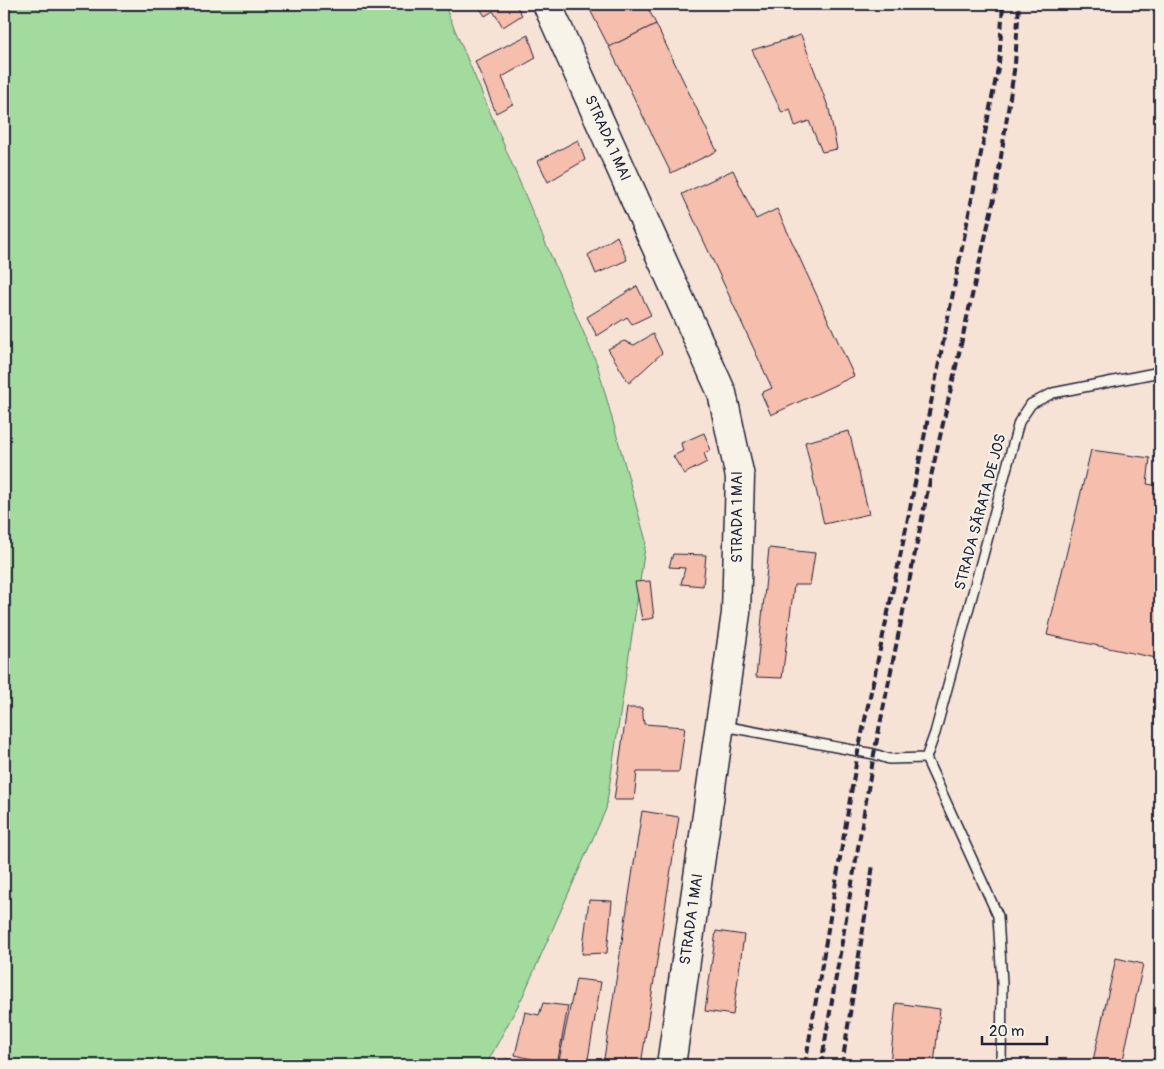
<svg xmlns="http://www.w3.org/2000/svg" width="1164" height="1069" font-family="Pangolin,sans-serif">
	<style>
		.built { fill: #f7e3d6 }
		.green { fill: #a3da9d; stroke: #627e6c }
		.building { fill: #f6beac; stroke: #22223b }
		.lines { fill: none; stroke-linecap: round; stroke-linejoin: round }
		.service-casing { stroke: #22223b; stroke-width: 12 }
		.trunk-casing { stroke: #22223b; stroke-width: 31 }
		.service { stroke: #f7f3e8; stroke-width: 9 }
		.trunk { stroke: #f7f3e8; stroke-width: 28 }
		.rail { stroke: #22223b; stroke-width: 4; stroke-dasharray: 8 4; stroke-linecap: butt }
		.labels { text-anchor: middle; stroke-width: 4; stroke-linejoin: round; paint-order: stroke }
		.street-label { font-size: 15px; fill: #22223b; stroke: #f7f3e8 }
	</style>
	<rect width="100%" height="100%" fill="#f7f3e8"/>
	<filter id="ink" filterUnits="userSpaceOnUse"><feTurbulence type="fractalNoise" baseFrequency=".02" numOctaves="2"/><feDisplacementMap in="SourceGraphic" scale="10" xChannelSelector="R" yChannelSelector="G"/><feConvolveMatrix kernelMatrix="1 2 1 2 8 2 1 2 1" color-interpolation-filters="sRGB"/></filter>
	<g filter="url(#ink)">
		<path class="built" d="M444,4h716v1061h-674l36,-67 124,-457 -49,-177z"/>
		<path class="green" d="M4,4h440l153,360 49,177 -40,268 -84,189 -36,67h-482z"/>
		<g class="building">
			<path d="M477,4h38l7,11 -19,12 -10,-16 -8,5z"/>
			<path d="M587,4h59l10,20 -47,23z"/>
			<path d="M656,24l61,127 -46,22 -62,-126z"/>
			<path d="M528,35l8,23 -34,19 11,27 -17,9 -21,-52z"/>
			<path d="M801,35l28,74 8,40 -15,3 -13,-31 -14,5 -5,-17 -8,4 -30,-63z"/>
			<path d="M578,140l7,20 -37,22 -10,-21z"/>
			<path d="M733,170l23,49 21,-10 77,167 -83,39 -10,-22 11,-5 -90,-194z"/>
			<path d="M617,236l10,24 -31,14 -8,-19z"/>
			<path d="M637,286l14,29 -19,9 -5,-7 -30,19 -10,-19z"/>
			<path d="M653,334l9,19 -33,30 -21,-34 16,-8 10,4z"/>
			<path d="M1158,397h2l-1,15z"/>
			<path d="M849,431l20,83 -45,10 -19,-82z"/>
			<path d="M704,433l7,17 -7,3 3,9 -23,12 -11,-18 10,-5 -2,-8z"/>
			<path d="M1091,450l59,8 -3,26 13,2v154l-4,18 -109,-23z"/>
			<path d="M769,548l46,5 -5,32h-16l-12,93 -26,-1z"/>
			<path d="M673,554l33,1 -3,31 -22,-2 4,-16 -16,-1z"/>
			<path d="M650,581l4,37 -12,2 -7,-38z"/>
			<path d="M627,708h15l2,16 41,3 -6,45h-42l-3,28h-20z"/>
			<path d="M642,811l37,6 -38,248h-38z"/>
			<path d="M589,900l23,1 -5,52 -25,1z"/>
			<path d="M716,931l28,4 -11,80 -28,-4z"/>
			<path d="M1116,958l27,6 -21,101h-30z"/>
			<path d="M576,979l25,3 -14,83h-29z"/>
			<path d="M543,1003l25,3 -11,59 -42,-10 10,-43 14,3z"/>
			<path d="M896,1003l44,6 -6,56h-44z"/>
			<path d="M505,1059l20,2 -2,4h-20z"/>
		</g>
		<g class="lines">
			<defs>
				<g id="service">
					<path d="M723,726l151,28 15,5 37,-1 9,-25 84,-311 12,-18 22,-11 107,-21"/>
					<path d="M926,758l72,158 4,67 -1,82"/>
				</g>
				<path id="trunk" d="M547,4l175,389 18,84 -4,136 -65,452"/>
			</defs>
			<use href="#service" class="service-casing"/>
			<use href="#trunk" class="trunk-casing"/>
			<use href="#service" class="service"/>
			<use href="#trunk" class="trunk"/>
			<g class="rail">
				<path d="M805,1065l53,-313 46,-214 95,-475 4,-59"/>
				<path d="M821,1065l53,-311 53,-260 69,-304 19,-126 4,-60"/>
				<path d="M842,1065l31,-200"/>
			</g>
		</g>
	</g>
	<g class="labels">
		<g class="street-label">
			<text transform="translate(608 138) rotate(66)" y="5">STRADA 1 MAI</text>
			<text transform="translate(980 512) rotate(-75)" y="5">STRADA SĂRATA DE JOS</text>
			<text transform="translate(737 517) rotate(-90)" y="5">STRADA 1 MAI</text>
			<text transform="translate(691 919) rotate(-82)" y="5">STRADA 1 MAI</text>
		</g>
	</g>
	<rect width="1164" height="1069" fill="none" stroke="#f7f3e8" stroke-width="20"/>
	<rect x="10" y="10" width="1144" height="1049" fill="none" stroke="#22223b" stroke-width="2" filter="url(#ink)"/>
	<path d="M982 1036v8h65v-8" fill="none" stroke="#22223b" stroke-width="2.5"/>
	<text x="989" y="1036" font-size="15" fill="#22223b" stroke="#f7f3e8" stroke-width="4" paint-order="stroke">20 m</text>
</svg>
